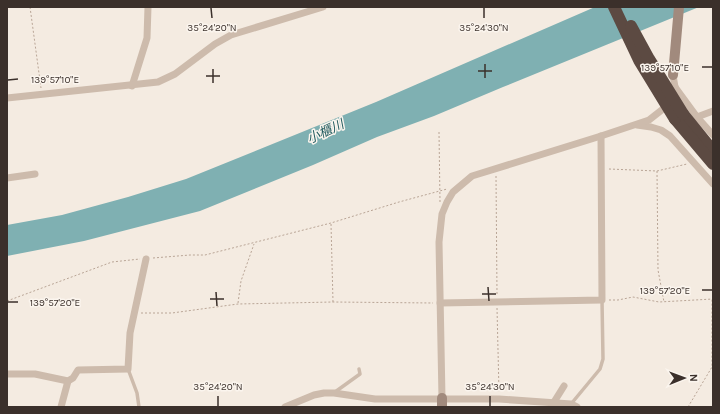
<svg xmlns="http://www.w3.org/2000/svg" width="720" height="414" font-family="Karla,'Noto Sans JP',sans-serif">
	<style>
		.water { fill: #7fb0b2 }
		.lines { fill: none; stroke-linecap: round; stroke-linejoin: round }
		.path { stroke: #b9a596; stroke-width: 1; stroke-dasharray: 2 2; stroke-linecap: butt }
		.lane { stroke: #cdbbac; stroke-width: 3.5 }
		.street { stroke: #cdbbac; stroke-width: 7 }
		.secondary { stroke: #a18a7d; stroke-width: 10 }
		.highway { stroke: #5c4a42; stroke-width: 12 }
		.highway-bridge { stroke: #5c4a42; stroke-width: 12 }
		.ticks { fill: none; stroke: #3b302b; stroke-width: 1.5 }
		.labels { text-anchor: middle; stroke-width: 3; stroke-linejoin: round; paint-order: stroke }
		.water-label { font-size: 13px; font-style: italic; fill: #1f5a5e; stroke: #fbf5ee }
		.ticks-label { font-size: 10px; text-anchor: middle; fill: #3b302b; stroke: #fbf5ee; stroke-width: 3; stroke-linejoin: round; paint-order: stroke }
	</style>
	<rect width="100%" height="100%" fill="#f4ebe1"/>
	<path class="water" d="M595,7h104l-196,80 -69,29 -57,21 -64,28 -113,46 -116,30 -77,15v-31l55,-10 66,-18 58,-18 190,-77z"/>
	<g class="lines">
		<g class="path">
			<path d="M30,7l11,81"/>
			<path d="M439,132l1,70"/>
			<path d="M609,169l48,2 30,-7"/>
			<path d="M657,171l1,99 6,32"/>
			<path d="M496,176l1,118"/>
			<path d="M331,224l2,78"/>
			<path d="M153,258l37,-3h15l126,-32 68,-21 48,-13"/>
			<path d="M609,300h9l15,-3 26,5 54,-3"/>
			<path d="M7,301l105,-39 28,-3"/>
			<path d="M238,303l3,-22 13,-37"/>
			<path d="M497,308l2,84"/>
			<path d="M141,313h31l66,-9 95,-2 100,1"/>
			<path d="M688,407l24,-40v-68"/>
		</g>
		<g class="lane">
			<path d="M128,369l9,24 2,14"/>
			<path d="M335,392l25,-18 -1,-5"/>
			<path d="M571,404l29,-35 3,-10 -1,-59"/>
		</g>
		<g class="street">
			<path d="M673,75l2,12 22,30 16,18"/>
			<path d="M132,86l15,-48 1,-31"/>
			<path d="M7,98l151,-16 17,-8 40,-30 16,-9 92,-28"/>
			<path d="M697,117l16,-6"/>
			<path d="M637,125l14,2 10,3 9,6 43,48"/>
			<path d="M7,178l28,-4"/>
			<path d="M440,303l162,-3 -1,-164"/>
			<path d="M7,374h28l33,7 5,-3 5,-8 50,-1 2,-36 16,-74"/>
			<path d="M442,398l-3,-156 3,-28 5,-12 6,-10 19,-16 129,-40 48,-16 14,-11 11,-16 1,-6"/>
			<path d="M554,402l10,-16"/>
			<path d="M61,407l7,-26"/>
			<path d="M285,407l29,-12 10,-2h10l41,6h124l72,5 6,3"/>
		</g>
		<g class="secondary">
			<path d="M673,75l6,-68"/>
			<path d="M442,407v-9"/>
		</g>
		<g class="highway">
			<path d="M683,114l30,37"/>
			<path d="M675,119l38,45"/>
		</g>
		<g class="highway-bridge">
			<path d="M614,7l25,53 36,59"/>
			<path d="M631,26l18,33 34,55"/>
		</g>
	</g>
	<path class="ticks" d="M211,8l1,10M484,8v10M485,64v14M702,67h10M213,69v14M478,71h14M206,76h14M8,80l10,-1M488,287l1,14M702,290h10M216,292l1,14M482,294h14M210,299h14M8,302h10M218,396v10M490,396v10"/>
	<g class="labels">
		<g class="water-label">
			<text transform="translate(325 131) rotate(-25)" y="5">小櫃川</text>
		</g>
	</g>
	<g class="ticks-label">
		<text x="212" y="31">35°24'20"N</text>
		<text x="484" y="31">35°24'30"N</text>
		<text x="665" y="71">139°57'10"E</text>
		<text x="55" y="83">139°57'10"E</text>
		<text x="665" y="294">139°57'20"E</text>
		<text x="55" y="306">139°57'20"E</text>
		<text x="218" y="390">35°24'20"N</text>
		<text x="490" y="390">35°24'30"N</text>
	</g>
	<rect width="720" height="414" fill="none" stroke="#3b302b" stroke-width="16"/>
	<g transform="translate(684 378) rotate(89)" stroke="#fbf5ee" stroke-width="3" paint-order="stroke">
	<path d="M0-3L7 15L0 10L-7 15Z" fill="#3b302b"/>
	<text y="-6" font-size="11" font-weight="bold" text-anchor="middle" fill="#3b302b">N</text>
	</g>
</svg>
